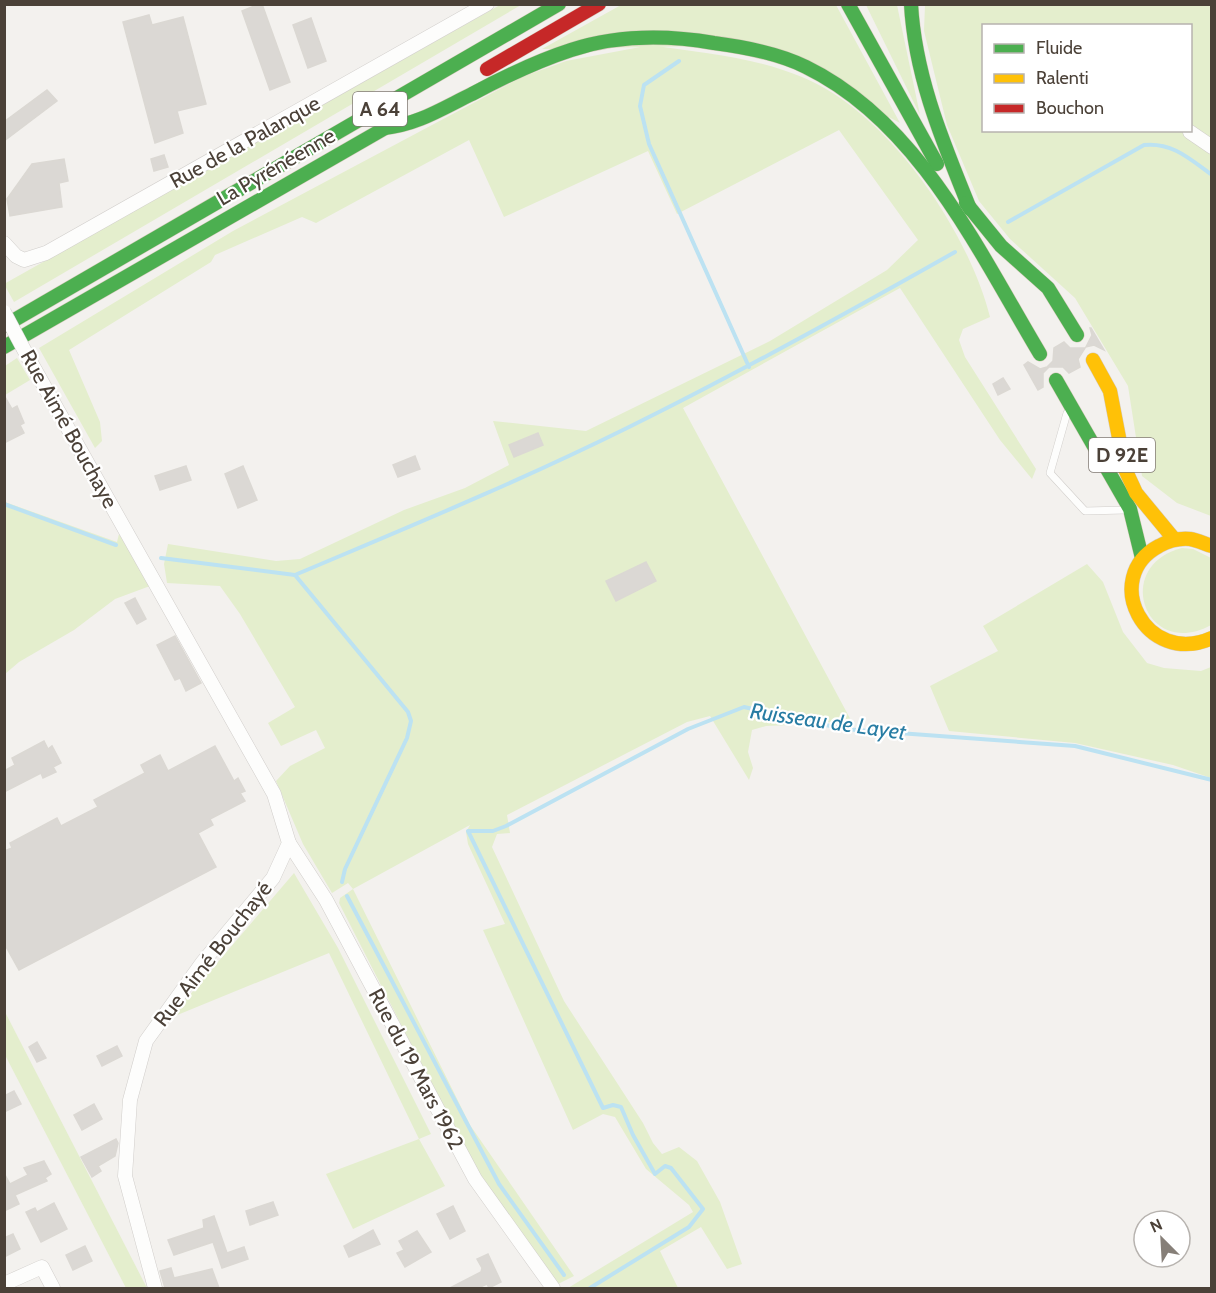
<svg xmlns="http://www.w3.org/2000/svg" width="1216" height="1293" font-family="Cabin,sans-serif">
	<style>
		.green { fill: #e4eecd; fill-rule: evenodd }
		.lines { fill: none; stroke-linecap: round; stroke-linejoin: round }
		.stream { stroke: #bce2f2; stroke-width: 4 }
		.building { fill: #dbd8d4; stroke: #dbd8d3; stroke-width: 1.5 }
		.lane-casing { stroke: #d1cecb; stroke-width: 8 }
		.street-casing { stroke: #d1cecb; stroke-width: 15 }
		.fast-casing { stroke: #d6caba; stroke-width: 15 }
		.slow-casing { stroke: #d6caba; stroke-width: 15 }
		.jam-casing { stroke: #d6caba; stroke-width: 15 }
		.lane { stroke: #fdfdfc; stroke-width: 7 }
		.street { stroke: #fdfdfc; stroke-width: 14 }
		.fast { stroke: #4caf50; stroke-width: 14 }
		.slow { stroke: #ffc107; stroke-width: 14 }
		.jam { stroke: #c62828; stroke-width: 14 }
		.street-bridge-casing { stroke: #d1cecb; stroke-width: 15; stroke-linecap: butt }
		.street-bridge { stroke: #fdfdfc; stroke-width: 14 }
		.labels { text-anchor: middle; stroke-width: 4.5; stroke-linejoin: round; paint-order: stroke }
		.shield { fill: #fff; stroke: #817a74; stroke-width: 1.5 }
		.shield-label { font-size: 20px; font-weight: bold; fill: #4b4138 }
		.street-label { font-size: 21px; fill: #4b4138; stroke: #fff }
		.water-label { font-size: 22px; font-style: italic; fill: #277ca3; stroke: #fff }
	</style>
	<rect width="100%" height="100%" fill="#f3f1ee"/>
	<g class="green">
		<path d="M500,5h21l-507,297 -10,-18z"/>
		<path d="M621,5h215l64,118 -146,-78 -212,4z"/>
		<path d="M866,5h31l23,110z"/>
		<path d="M925,5h286v511l-34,-13 -35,-27 -14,-90 -53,-88 -65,-59 -31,-38 -32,-76 -23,-94zM984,26h206v104h-206z"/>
		<path d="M651,45c51,8 104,12 151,32 86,35 166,153 188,240l-27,12 -4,11 6,17 71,112 -4,10 -32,-39 -100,-152 -217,120 170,316 -50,-4 -13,5 -24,1 -14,4 -4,22 5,16 -4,12 -39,-64 -23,6 -180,93 3,18 -13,1 -5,13 72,154 79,122 10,20 9,11 17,-7 18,14 23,41 22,62 -15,5 -26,-42 -41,24 18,37h-110l125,-76 -4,-7 -43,-36 -31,-52 -12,-3 -30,16 -90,-200 22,-6 -37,-80 -2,-12 4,-7 -117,64 117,236 104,151 -18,9 -78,-110 -139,-272 1,-5 13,-9 -5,-6 -16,10 -29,-49 -27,-63 14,-15 35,-18 -9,-18 -35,16 -13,-23 27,-16 -55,-93 -20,-28 -53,-3 -3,-19 4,-20 108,17 24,-2 104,-49 61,-22 44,-23 -16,-44 93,10 184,-90 117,-71 31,-30 -79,-110 -162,84 -29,-63 -144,66 -35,-77 -153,83 -14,-6 -87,38 -4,7 -142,88 31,72 2,19 -7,7 -56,-100 194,-117 289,-154 44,-16z"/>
		<path d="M17,358l13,22 -25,15v-29z"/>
		<path d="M5,502l112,40 2,-8 31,52 -35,13 -41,31 -55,32 -14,12z"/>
		<path d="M1182,548l11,1 18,9v67c-65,36 -100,-59 -29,-77z"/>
		<path d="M1087,564l16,18 20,50 24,31 17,5 37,3 10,-4v111l-38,-13 -98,-22 -126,-12 -19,-45 68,-35 -15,-25z"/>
		<path d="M294,873l44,75 93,186 -12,5 26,47 -92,43 -27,-55 93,-35 -90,-186 -159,65z"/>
		<path d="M4,1010l143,278h-21l-121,-233z"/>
	</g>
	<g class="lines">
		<g class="stream">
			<path d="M679,61l-35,24 -4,21 9,38 100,223"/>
			<path d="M1008,222l136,-77c28,-3 46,14 68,30"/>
			<path d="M4,504l112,41"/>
			<path d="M161,558l134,17"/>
			<path d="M295,575c111,-47 223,-93 332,-147 112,-55 220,-115 328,-176"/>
			<path d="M295,575l113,137 3,9 -4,17 -62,131 -3,13"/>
			<path d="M347,896l152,288 65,91"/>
			<path d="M590,1288l99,-61 14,-18 -32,-41 -6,-2 -10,8 -22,-39 -12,-28 -8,-2 -10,3 -135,-277h25l13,-5 182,-97 56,-22 100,22 231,17 137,34"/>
		</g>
	</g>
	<g class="building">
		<path d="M259,4h3l28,78 -20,8 -28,-79z"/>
		<path d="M149,15l3,10 31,-8 23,87 -29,7 6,22 -28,10 -32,-121z"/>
		<path d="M311,18l15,43 -18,7 -15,-43z"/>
		<path d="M47,90l10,11 -53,40v-19z"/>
		<path d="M164,155l4,12 -14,4 -3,-12z"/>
		<path d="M64,159l4,22 -9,2 3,24 -52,9 -3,-17 25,-35z"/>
		<path d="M1090,328h1l13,22 -10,-5 -8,2 6,-12z"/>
		<path d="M1064,342l6,6h15l-7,11 2,8 -11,6 -6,-6h-14l-6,6v14l-5,3 -14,-25 4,-3 12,7 7,-2 6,-6 1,-13z"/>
		<path d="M1003,378l7,11 -12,6 -5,-11z"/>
		<path d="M4,395l8,14 5,-3 7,17 -4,2 4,8 -20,10z"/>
		<path d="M538,433l5,12 -29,12 -5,-12z"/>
		<path d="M415,456l5,13 -22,8 -5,-12z"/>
		<path d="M186,466l5,14 -31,10 -5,-14z"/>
		<path d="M243,466l14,34 -19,8 -13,-34z"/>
		<path d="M646,562l10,19 -40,20 -10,-20z"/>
		<path d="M135,598l11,21 -9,5 -12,-21z"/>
		<path d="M175,636l26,47 -15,8 -6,-13 -5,2 -18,-35z"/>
		<path d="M44,741l4,8 4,-3 9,17 -8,4 3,5 -13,6 -2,-5 -37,19v-21l11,-6 -3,-7z"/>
		<path d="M215,746l19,35 4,-3 7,13 -5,2 5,8 -35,18 3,6 -15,8 18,34 -197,103 -15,-27v-92l8,-3 -2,-5 47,-25 4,8 37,-19 -4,-7 51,-27 -4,-8 19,-10 8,16z"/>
		<path d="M37,1042l9,16 -9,4 -8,-15z"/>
		<path d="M117,1046l5,10 -20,10 -5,-10z"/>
		<path d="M14,1091l7,13 -17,8v-16z"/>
		<path d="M94,1104l8,15 -20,11 -8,-15z"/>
		<path d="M116,1139l2,4 -3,13 -17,10 3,5 -9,6 -11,-20z"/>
		<path d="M44,1161l7,13 -6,4 2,3 -32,14 4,9 -15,7v-38l6,11 18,-9 -4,-7z"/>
		<path d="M273,1202l5,13 -28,10 -4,-14z"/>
		<path d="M54,1203l13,26 -26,13 -15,-30 9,-4 2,4z"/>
		<path d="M453,1206l12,25 -15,8 -13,-25z"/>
		<path d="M214,1216l13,37 17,-6 4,12 -26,9 -9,-26 -39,13 -6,-15 36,-12 -1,-8z"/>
		<path d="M373,1230l7,14 -31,13 -5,-11z"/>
		<path d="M417,1231l14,21 -26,15 -8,-14 7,-3 -5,-9z"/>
		<path d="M13,1234l7,15 -16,8v-19z"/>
		<path d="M85,1246l7,15 -19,9 -7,-15z"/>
		<path d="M488,1254l13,28 -12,6 -2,-4 -9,4h-28l31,-16 1,-4 -5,-9z"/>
		<path d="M171,1268l3,10 38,-9 7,19h-54l-5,-17z"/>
	</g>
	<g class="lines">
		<defs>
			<path id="lane" d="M1067,413l-17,60 35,38 40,-1"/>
			<g id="street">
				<path d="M1190,132l22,15"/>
				<path d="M4,243l12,13 8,4 22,-7 441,-249"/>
				<path d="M30,361l244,433 15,49 -16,35 -71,85 -56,78 -16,59 -5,76 30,112"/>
				<path d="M289,843l37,57 149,279 78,109"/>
				<path d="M4,1284l38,-17 11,21"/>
			</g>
			<g id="fast">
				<path d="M848,4l89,160"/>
				<path d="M911,4c4,73 32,138 59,205"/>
				<path d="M384,128c33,-3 59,-20 88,-34 32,-17 65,-33 99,-44 46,-15 96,-15 143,-7 31,4 64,10 92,24 113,55 173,185 234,287"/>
				<path d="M966,203l35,43 47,42 29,47"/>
				<path d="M4,326l555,-322"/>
				<path d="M4,347l395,-227"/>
				<path d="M1056,380l74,129 12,49"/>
			</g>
			<g id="slow">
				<path d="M1093,360l17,31 15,78 11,24 38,46"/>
				<path d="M1212,546c-7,-2 -15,-6 -22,-7 -11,-1 -22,2 -31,7 -59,31 -14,122 53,92"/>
			</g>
			<path id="jam" d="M487,69l112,-65"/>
		</defs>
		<use href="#lane" class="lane-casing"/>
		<use href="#street" class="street-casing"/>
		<use href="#fast" class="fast-casing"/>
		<use href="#slow" class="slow-casing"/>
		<use href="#jam" class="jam-casing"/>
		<use href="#lane" class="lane"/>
		<use href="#street" class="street"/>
		<use href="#fast" class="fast"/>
		<use href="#slow" class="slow"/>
		<use href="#jam" class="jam"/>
		<defs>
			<path id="street-bridge" d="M4,312l26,49"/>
		</defs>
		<use href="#street-bridge" class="street-bridge-casing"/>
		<use href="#street-bridge" class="street-bridge"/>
	</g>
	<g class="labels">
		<g class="shield">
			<rect x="353" y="92" width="54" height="34" rx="4.5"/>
			<rect x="1089" y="438" width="66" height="34" rx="4.5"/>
		</g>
		<g class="shield-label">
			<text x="380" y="116">A 64</text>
			<text x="1122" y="462">D 92E</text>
		</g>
		<g class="street-label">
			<text transform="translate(245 142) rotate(-29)" y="7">Rue de la Palanque</text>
			<text transform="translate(276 167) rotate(-30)" y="7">La Pyrénéenne</text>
			<text transform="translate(69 429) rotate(61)" y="7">Rue Aimé Bouchaye</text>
			<text transform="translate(213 954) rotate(-52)" y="7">Rue Aimé Bouchayé</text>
			<text transform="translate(416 1069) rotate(62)" y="7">Rue du 19 Mars 1962</text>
		</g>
		<g class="water-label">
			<text transform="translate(828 721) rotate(8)" y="8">Ruisseau de Layet</text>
		</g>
	</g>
	<rect width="1216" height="1293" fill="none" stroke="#4b4138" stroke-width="12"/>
	<rect x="982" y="24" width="210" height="108" fill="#ffffff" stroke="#b7b3af" stroke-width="1.5"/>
	<rect x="994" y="44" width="30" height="9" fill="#4caf50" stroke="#b7b3af" stroke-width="1.5"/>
	<text x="1036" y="54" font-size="18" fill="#4b4138">Fluide</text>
	<rect x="994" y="74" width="30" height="9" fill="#ffc107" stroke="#b7b3af" stroke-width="1.5"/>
	<text x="1036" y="84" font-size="18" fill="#4b4138">Ralenti</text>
	<rect x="994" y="104" width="30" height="9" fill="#c62828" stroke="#b7b3af" stroke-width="1.5"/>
	<text x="1036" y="114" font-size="18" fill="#4b4138">Bouchon</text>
	<g transform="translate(1162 1239) rotate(336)"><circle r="28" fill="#ffffff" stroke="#b7b3af" stroke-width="1.5"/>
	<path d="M0-4.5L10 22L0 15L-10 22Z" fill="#867f78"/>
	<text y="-9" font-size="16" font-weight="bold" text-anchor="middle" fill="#4b4138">N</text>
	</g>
</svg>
